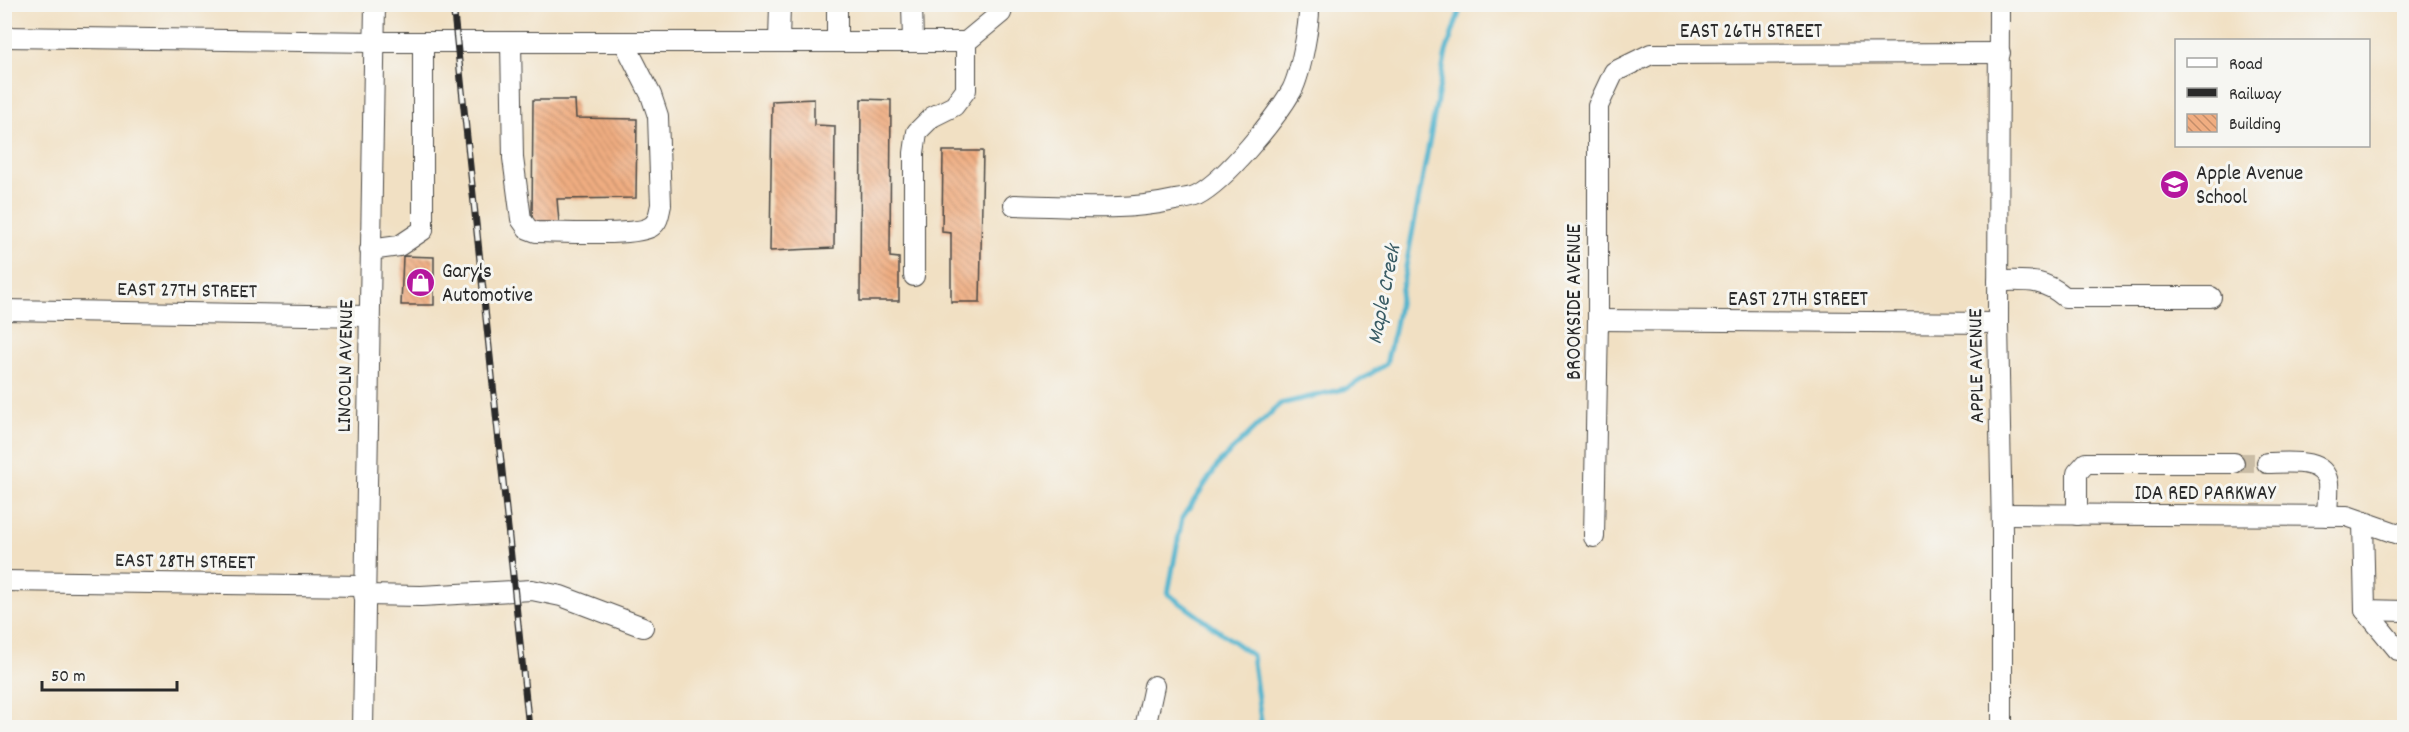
<svg xmlns="http://www.w3.org/2000/svg" width="2409" height="732" font-family="Dekko,sans-serif">
	<style>
		.lines { fill: none; stroke-linecap: round; stroke-linejoin: round }
		.stream { stroke: #4fb4ce; stroke-width: 5 }
		.building { fill: url(#building-back-hatch) }
		.minor-tunnel { stroke: #c9bca5; stroke-width: 20; stroke-dasharray: 20 10; stroke-linecap: butt }
		.minor-casing { stroke: #494642; stroke-width: 22 }
		.minor { stroke: #fff; stroke-width: 20 }
		.rail-casing { stroke: #2b2b2b; stroke-width: 7 }
		.rail { stroke: #f6f6f2; stroke-width: 4.5; stroke-dasharray: 14; stroke-linecap: butt }
		.labels { text-anchor: middle; stroke-width: 6; stroke-linejoin: round; paint-order: stroke }
		.street-label { font-size: 21px; fill: #2b2b2b; stroke: #f6f6f2 }
		.poi-label { font-size: 21px; fill: #2b2b2b; stroke: #f6f6f2; text-anchor: start }
		.water-label { font-size: 22px; font-style: italic; fill: #385b64; stroke: #f6f6f2 }
	</style>
	<defs>
		<pattern id="building-back-hatch" width="6" height="6" patternUnits="userSpaceOnUse" patternTransform="scale(1.5)"><rect width="6" height="6" fill="#f0ad81"/><path d="M-1 5l2 2M0 0l6 6M5-1l2 2" fill="none" stroke="#c38d6a"/></pattern>
	</defs>
	<rect width="100%" height="100%" fill="#f6f6f2"/>
	<filter id="ink" filterUnits="userSpaceOnUse"><feTurbulence type="fractalNoise" baseFrequency=".0167" numOctaves="2"/><feDisplacementMap in="SourceGraphic" scale="12" xChannelSelector="R" yChannelSelector="G"/><feConvolveMatrix kernelMatrix="1 2 1 2 8 2 1 2 1" color-interpolation-filters="sRGB"/></filter>
	<filter id="wash" filterUnits="userSpaceOnUse"><feTurbulence type="fractalNoise" baseFrequency=".008" numOctaves="4" result="noise"/><feDisplacementMap in="SourceGraphic" scale="24" xChannelSelector="R" yChannelSelector="G"/><feGaussianBlur stdDeviation="1.35" result="paint"/><feColorMatrix in="noise" values="0 0 0 0 0 0 0 0 0 0 0 0 0 0 0 0 0 1.4 0 .05"/><feComposite in="paint" operator="in"/></filter>
	<g filter="url(#wash)">
		<rect width="100%" height="100%" fill="#f1e0c3"/>
		<g class="lines">
			<path class="stream" d="M1262,728l-10,-73 -84,-61 14,-76 38,-56 60,-58 68,-16 38,-24 8,-33 52,-279 16,-48"/>
		</g>
		<g id="blocks">
			<g class="building">
				<path d="M814,99v26l21,1 -1,122 -64,3 2,-150z"/>
				<path d="M861,99l30,1 -1,157 9,1v43h-39z"/>
				<path d="M533,100h42l1,18 61,1 -1,79 -79,1 2,23h-27z"/>
				<path d="M943,151h40l-3,151h-29v-69l-9,-1z"/>
				<path d="M403,256l31,1v48h-33z"/>
			</g>
		</g>
	</g>
	<g filter="url(#ink)">
		<use href="#blocks" fill-opacity="0" stroke="#494642" stroke-width="1.5"/>
		<g class="lines">
			<path class="minor-tunnel" d="M2234,463h33"/>
			<defs>
				<g id="minor">
					<path d="M837,4v38"/>
					<path d="M912,4l1,38"/>
					<path d="M1999,4l-1,319 4,209v196"/>
					<path d="M4,37l371,5h591"/>
					<path d="M511,42l2,116 8,61 7,10 8,3c21,0 103,5 116,-6 7,-5 7,-13 9,-21l-3,-89 -7,-21 -27,-53"/>
					<path d="M779,42l1,-38"/>
					<path d="M966,42l35,-29 3,-9"/>
					<path d="M1014,205c53,1 109,7 161,-5 7,-1 16,-2 22,-5 29,-15 79,-77 95,-105 9,-18 18,-66 17,-86"/>
					<path d="M370,250l29,-4 24,-16v-188"/>
					<path d="M914,276v-123l3,-21 15,-15 22,-11 12,-16v-48"/>
					<path d="M1998,281c28,0 44,-3 67,16h146"/>
					<path d="M4,310l364,6"/>
					<path d="M1598,320l400,3"/>
					<path d="M2267,463c20,0 57,-6 61,20 1,11 -1,23 -1,33"/>
					<path d="M2002,514l345,2 57,20"/>
					<path d="M2077,515v-42l9,-10h148"/>
					<path d="M2363,522l2,88 33,40 6,1"/>
					<path d="M1594,537l4,-217v-214l16,-34 37,-18 349,-1"/>
					<path d="M4,581l360,5"/>
					<path d="M364,595l57,1 111,-6 29,6 82,31"/>
					<path d="M2365,610l39,1"/>
					<path d="M363,728l12,-724"/>
					<path d="M1145,728l9,-42"/>
				</g>
			</defs>
			<use href="#minor" class="minor-casing"/>
			<use href="#minor" class="minor"/>
			<defs>
				<path id="rail" d="M453,4l76,724"/>
			</defs>
			<use href="#rail" class="rail-casing"/>
			<use href="#rail" class="rail"/>
		</g>
	</g>
	<defs>
		<symbol id="school-disc" viewBox="-11 -11 22 22"><circle r="9.5" fill="#b5179e" stroke="#f6f6f2"/><path d="M0-5L7-2L0 1L-7-2ZM-4 1L0 2.5L4 1V4Q0 6-4 4Z" fill="#fff"/></symbol>
		<symbol id="shop-disc" viewBox="-11 -11 22 22"><circle r="9.5" fill="#b5179e" stroke="#f6f6f2"/><path d="M-5-2.5h2.3a2.7 3.5 0 0 1 5.4 0H5L5.5 6h-11ZM-1.5-2.5h3a1.5 2.3 0 0 0-3 0Z" fill="#fff"/></symbol>
	</defs>
	<g fill-rule="evenodd">
		<use href="#school-disc" x="2158" y="168" width="33" height="33"/>
		<use href="#shop-disc" x="404" y="266" width="33" height="33"/>
	</g>
	<g class="labels">
		<g class="street-label">
			<text x="1751" y="37">EAST 26TH STREET</text>
			<text transform="translate(187 289) rotate(1)" y="7">EAST 27TH STREET</text>
			<text x="1798" y="305">EAST 27TH STREET</text>
			<text transform="translate(1573 302) rotate(-90)" y="7">BROOKSIDE AVENUE</text>
			<text transform="translate(344 366) rotate(-89)" y="7">LINCOLN AVENUE</text>
			<text transform="translate(1975 366) rotate(-91)" y="7">APPLE AVENUE</text>
			<text x="2205" y="499">IDA RED PARKWAY</text>
			<text transform="translate(185 560) rotate(1)" y="7">EAST 28TH STREET</text>
		</g>
		<g class="poi-label">
			<text x="2196" y="179">Apple Avenue<tspan x="2196" dy="24">School</tspan></text>
			<text x="442" y="277">Gary's<tspan x="442" dy="24">Automotive</tspan></text>
		</g>
		<g class="water-label">
			<text transform="translate(1382 294) rotate(-79)" y="8">Maple Creek</text>
		</g>
	</g>
	<rect width="2409" height="732" fill="none" stroke="#f6f6f2" stroke-width="24"/>
	<rect x="2175" y="39" width="195" height="108" fill="#f6f6f2" stroke="#a5a5a2" stroke-width="1.5"/>
	<rect x="2187" y="58" width="30" height="9" fill="#ffffff" stroke="#a5a5a2" stroke-width="1.5"/>
	<text x="2229" y="69" font-size="18" fill="#2b2b2b">Road</text>
	<rect x="2187" y="88" width="30" height="9" fill="#2b2b2b" stroke="#a5a5a2" stroke-width="1.5"/>
	<text x="2229" y="99" font-size="18" fill="#2b2b2b">Railway</text>
	<rect x="2187" y="114" width="30" height="18" fill="url(#building-back-hatch)" stroke="#a5a5a2" stroke-width="1.5"/>
	<text x="2229" y="129" font-size="18" fill="#2b2b2b">Building</text>
	<path d="M42 681v9h135v-9" fill="none" stroke="#2b2b2b" stroke-width="3"/>
	<text x="51" y="681" font-size="18" fill="#2b2b2b" stroke="#f6f6f2" stroke-width="4.5" paint-order="stroke">50 m</text>
</svg>
